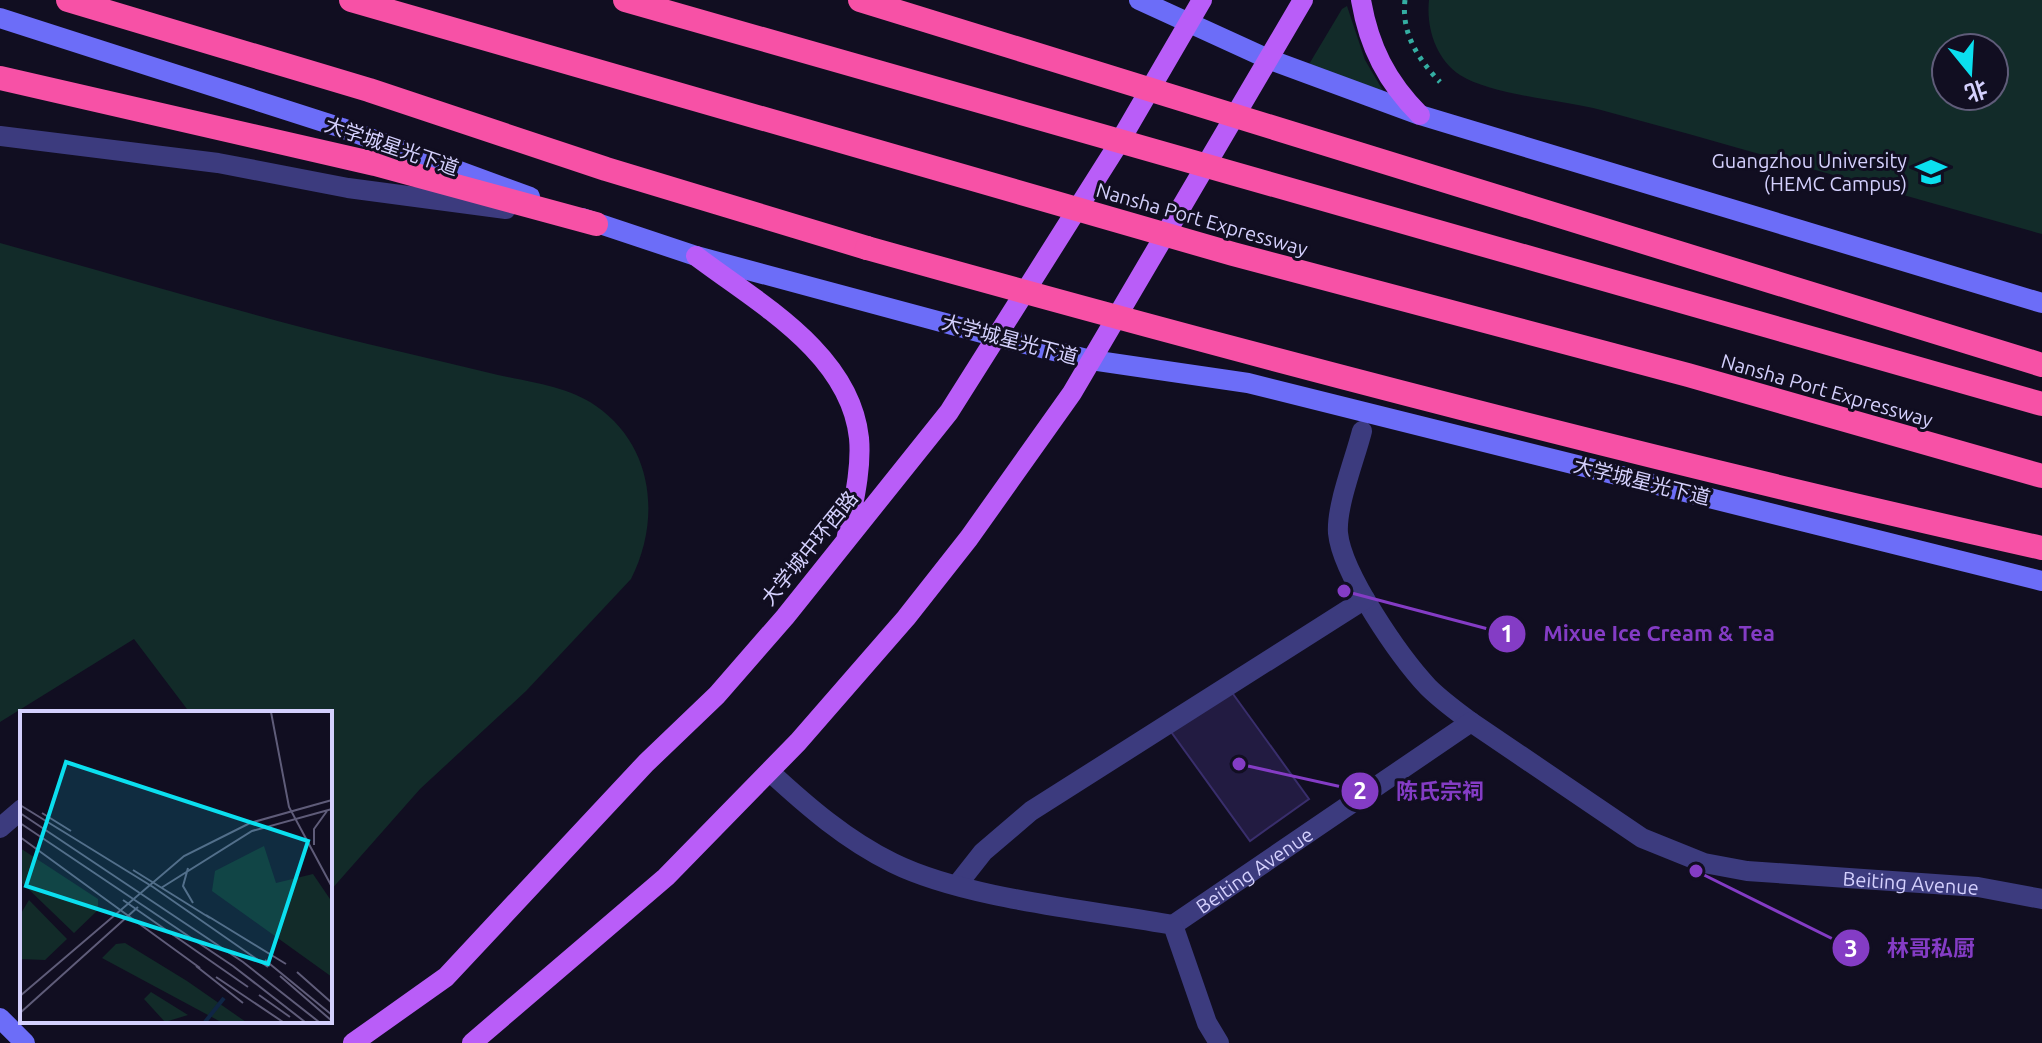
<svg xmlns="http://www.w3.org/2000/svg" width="2042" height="1043" viewBox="0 0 2042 1043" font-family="Ubuntu,'Noto Sans SC',sans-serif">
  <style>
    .green { fill: #122b29; fill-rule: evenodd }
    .building { fill: #221b41; stroke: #392e6c; stroke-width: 2 }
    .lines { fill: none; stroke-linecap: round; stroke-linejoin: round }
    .path { stroke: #34aea2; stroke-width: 5; stroke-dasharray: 4 6; stroke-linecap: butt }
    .service { stroke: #3c3b7e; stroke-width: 20 }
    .minor { stroke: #3c3b7e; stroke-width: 20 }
    .tertiary { stroke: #3c3b7e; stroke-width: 20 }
    .secondary { stroke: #6c6df8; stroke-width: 20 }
    .primary { stroke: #b95df8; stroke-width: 20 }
    .motorway { stroke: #f751a6; stroke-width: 24 }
    .motorway-bridge { stroke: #f751a6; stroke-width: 24 }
    .labels { text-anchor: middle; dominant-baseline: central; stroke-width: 6; stroke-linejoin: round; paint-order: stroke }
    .street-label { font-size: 20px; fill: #d4d0fd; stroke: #110e21 }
    .poi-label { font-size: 20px; fill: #d4d0fd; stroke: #110e21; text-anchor: end }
    .inset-river { fill: none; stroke: #0f2544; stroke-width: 4 }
    .inset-road { fill: none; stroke: #5f5c79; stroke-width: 2 }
    .view { fill: #0bdfef; fill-opacity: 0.15; stroke: #0bdfef; stroke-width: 4 }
    .inset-edge { fill: none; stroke: #d4d0fd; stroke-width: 4 }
    .leader { fill: none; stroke: #843cc5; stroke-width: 3 }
    .callout-dot { fill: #843cc5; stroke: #110e21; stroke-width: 3 }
    .mark-label { font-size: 24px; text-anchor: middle; font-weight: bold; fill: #fff }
    .callout-label { font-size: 22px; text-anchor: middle; font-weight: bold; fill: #843cc5; stroke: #110e21; stroke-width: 6; stroke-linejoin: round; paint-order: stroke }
  </style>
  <rect width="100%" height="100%" fill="#110e21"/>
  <!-- green -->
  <path class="green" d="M1429 0H2042V234C1895 193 1749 150 1601 110 1563 100 1491 95 1460 75 1436 59 1426 28 1429 0ZM1994 48V96H1946V48Z
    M1347 6 1365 60 1385 94 1305 71 1342 9Z
    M0 243C123 277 245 314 368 344 412 354 455 365 498 375 530 382 569 387 596 406 654 446 661 520 631 579L526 691 420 789 330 891V713H190L134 639 0 722Z"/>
  <!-- building -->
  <path class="building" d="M1228 687 1309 799 1250 841 1169 729Z"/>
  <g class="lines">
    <!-- path -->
    <path class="path" d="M1405 0C1401 33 1418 59 1440 82"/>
    <!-- service -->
    <g class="service">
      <path d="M1362 431C1355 459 1336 506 1338 533 1342 574 1400 657 1428 687 1441 700 1456 711 1471 722"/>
      <path d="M0 828 22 809"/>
      <path d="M957 885 983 852 1031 811 1365 599"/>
      <path id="s1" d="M1173 925 1471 722 1642 838 1704 863 1747 871 1978 887 2042 899"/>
    </g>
    <!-- minor -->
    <path class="minor" d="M770 772C807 806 846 840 893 863 966 899 1091 910 1173 925L1207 1023 1219 1043"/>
    <!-- tertiary -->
    <path class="tertiary" d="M0 136 218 163 348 188 506 209"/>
    <!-- secondary -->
    <path class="secondary" d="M1139 0 1268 59 1420 115 2042 303
      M0 18 342 128 530 197
      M582 218 696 256 997 337 1091 360 1248 383 2042 581
      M0 1018 25 1043"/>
    <!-- primary -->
    <path class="primary" d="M1361 0C1369 47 1387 82 1420 115
      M696 256C758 303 850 353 859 438 862 471 852 508 846 541
      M353 1043 446 977 646 763 717 695 785 617 949 412 1117 146 1202 0
      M472 1043 666 877 798 742 906 618 969 538 1072 393 1303 0"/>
    <!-- motorway -->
    <path class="motorway" d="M68 0 369 90 606 169 867 248
      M0 78 375 164 596 224"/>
    <!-- motorway-bridge -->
    <path class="motorway-bridge" d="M351 0 1233 254 1688 375 2042 476
      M625 0 2042 404
      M860 0 2042 365
      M867 248C1256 357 1648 460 2042 548"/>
  </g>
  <!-- icons -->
  <defs>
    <symbol id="university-bare" viewBox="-9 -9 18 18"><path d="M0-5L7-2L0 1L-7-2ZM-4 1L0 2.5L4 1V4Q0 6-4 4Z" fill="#0bdfef" stroke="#110e21" stroke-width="2.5" paint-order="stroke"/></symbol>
  </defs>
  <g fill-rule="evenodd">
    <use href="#university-bare" x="1909" y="150" width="44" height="44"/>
  </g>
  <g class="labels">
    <!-- street labels -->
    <g class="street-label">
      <text transform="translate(392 146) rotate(19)">大学城星光下道</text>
      <text transform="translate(1202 219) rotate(16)">Nansha Port Expressway</text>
      <text transform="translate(1010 339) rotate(15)">大学城星光下道</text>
      <text transform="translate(1827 390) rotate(16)">Nansha Port Expressway</text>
      <text transform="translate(1642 481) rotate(14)">大学城星光下道</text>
      <text transform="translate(809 548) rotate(-51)">大学城中环西路</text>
      <text stroke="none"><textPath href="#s1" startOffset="98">Beiting Avenue</textPath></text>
      <text stroke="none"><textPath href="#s1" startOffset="842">Beiting Avenue</textPath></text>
    </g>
    <!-- poi labels -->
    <g class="poi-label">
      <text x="1907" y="160">Guangzhou University<tspan x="1907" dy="23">(HEMC Campus)</tspan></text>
    </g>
  </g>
  <!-- overview -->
  <g transform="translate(20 711)">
    <rect width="312" height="312" fill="#110e21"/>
    <path d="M244 135 256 172 293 163 312 191V266L192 180 195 160ZM0 137 78 188V199L54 222 0 170ZM9 189 47 228 25 249 0 248V204ZM105 232 167 270 226 311H201L82 247 96 233ZM131 281 168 304 145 311 124 288Z" fill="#122b29"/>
    <path class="inset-river" d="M185 311 204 287"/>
    <path class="inset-road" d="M251 1 269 96 312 176M0 94 133 176 248 256M0 102 223 251 299 311M22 102 51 120M0 112 213 255 285 311M0 126 180 257M294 134V118L307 100M168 157 163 175 173 192M113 159 190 207M141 177 232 120 312 98M103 189 228 276M186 204 266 253M245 249 312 304M176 255 223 292M277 261 312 292M260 265 312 310M196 266 263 311M239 284 270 306M0 285 164 145 230 112 312 89M0 302 118 196"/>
    <path class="view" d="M46 51 288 130 248 253 6 175Z"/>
    <rect width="312" height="312" class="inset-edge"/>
  </g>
  <!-- callouts -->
  <path class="leader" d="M1344 591L1507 634M1239 764L1360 791M1696 871L1851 948"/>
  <g class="callout-dot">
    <circle cx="1344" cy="591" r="8"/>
    <circle cx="1239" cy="764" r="8"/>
    <circle cx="1696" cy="871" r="8"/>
    <circle cx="1507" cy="634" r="20"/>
    <circle cx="1360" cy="791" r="20"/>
    <circle cx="1851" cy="948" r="20"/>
  </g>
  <g class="mark-label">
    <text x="1507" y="642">1</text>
    <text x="1360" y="799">2</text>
    <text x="1851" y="957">3</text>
  </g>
  <g class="callout-label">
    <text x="1659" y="641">Mixue Ice Cream &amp; Tea</text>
    <text x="1440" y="799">陈氏宗祠</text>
    <text x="1931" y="956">林哥私厨</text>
  </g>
  <!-- north arrow -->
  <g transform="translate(1970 72) rotate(162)"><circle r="38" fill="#110e21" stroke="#5f5c79" stroke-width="2"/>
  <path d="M0-6L14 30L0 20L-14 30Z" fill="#0bdfef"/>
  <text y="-12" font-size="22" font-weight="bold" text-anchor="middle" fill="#d4d0fd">北</text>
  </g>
</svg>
